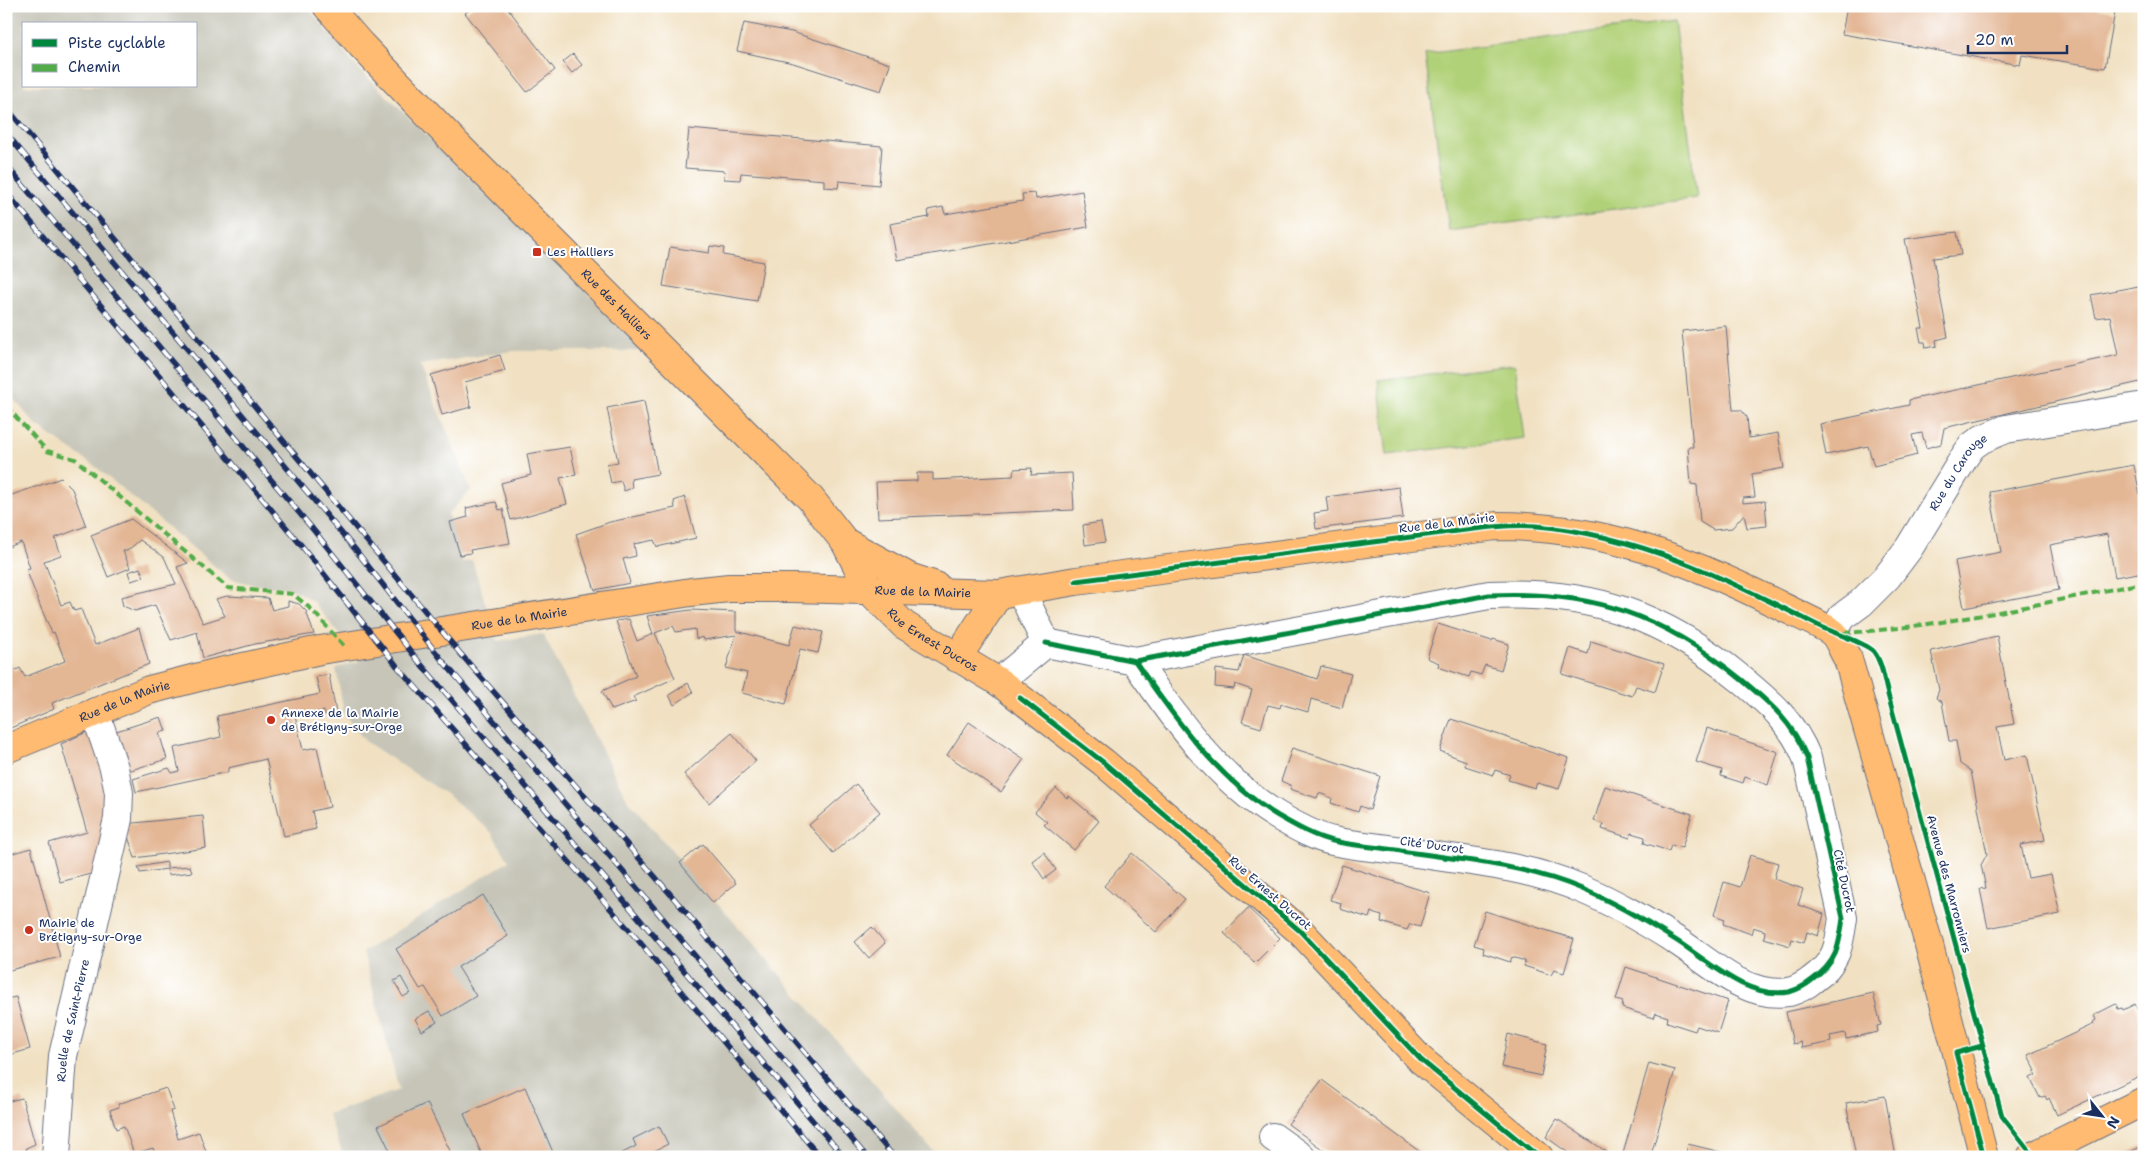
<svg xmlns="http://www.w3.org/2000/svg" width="2150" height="1163" viewBox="0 0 2150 1163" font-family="'Shantell Sans',sans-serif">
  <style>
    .industrial { fill: #c6c5b8; fill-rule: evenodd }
    .green { fill: #b1d178; stroke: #66806b }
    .building { fill: #e3b694 }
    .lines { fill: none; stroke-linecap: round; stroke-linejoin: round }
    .minor-casing { stroke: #666d81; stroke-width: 30 }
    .major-casing { stroke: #666d81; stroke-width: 30 }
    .minor { stroke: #fff; stroke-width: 28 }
    .major { stroke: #ffbb71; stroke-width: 28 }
    .rail-casing { stroke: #1b2f5e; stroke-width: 5.5 }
    .rail { stroke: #fff; stroke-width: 4; stroke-dasharray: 11; stroke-linecap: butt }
    .quiet { stroke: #52ab49; stroke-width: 4; stroke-dasharray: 8 4; stroke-linecap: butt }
    .cycleway-casing { stroke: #fff; stroke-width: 8 }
    .cycleway { stroke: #00873e; stroke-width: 5 }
    .poi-dot { fill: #c8321e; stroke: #fff; stroke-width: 2 }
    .labels { text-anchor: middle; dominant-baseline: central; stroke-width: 4; stroke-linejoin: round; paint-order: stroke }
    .poi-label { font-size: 12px; fill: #1b2f5e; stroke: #fff; text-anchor: start }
    .street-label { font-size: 12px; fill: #1b2f5e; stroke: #fff }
  </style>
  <rect width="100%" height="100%" fill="#fff"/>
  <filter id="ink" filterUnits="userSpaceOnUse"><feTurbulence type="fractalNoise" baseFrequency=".02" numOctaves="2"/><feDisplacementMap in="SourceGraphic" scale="10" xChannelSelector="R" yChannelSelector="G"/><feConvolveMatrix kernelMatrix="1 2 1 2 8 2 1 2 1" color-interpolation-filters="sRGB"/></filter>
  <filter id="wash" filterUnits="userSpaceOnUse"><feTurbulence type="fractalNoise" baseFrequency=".0096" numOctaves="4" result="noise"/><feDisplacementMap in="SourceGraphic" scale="20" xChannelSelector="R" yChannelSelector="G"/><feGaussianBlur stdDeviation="1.12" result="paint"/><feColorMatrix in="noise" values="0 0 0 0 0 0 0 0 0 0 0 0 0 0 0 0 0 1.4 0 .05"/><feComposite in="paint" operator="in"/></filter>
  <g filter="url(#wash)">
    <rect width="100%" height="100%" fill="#f1e1c2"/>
    <!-- industrial -->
    <path class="industrial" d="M6 6H307L352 62 647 351H513L420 365 471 490 448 514 462 562 472 560 497 641 543 634 627 799 938 1157H344L328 1114 399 1090 363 952 509 861 491 832 449 796 365 741 344 714 336 668 360 661 313 601 290 588 257 585 230 579 96 467 36 425 6 390ZM24 24H196V86H24Z"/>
    <!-- green -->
    <path class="green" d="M1674 21 1697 198 1449 231 1425 54Z
      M1515 364 1525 438 1387 455 1378 380Z"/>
    <g id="blocks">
      <!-- building -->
      <path class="building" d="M474 6H506L555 70 527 92 465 13Z
        M1847 6H2080L2115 12 2105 68 2022 55 2020 65 1842 34Z
        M744 23 792 32 890 64 881 91 793 63 737 51Z
        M573 54 582 65 572 73 563 62Z
        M689 129 882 146 879 185 839 181 838 188 824 187V180L741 173 740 180 724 179 725 171 685 168Z
        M1082 191 1088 227 897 260 890 224 929 217 928 210 943 207 945 214 1023 201 1022 194 1035 193 1036 199Z
        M1957 232 1961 255 1933 258 1948 337 1936 340 1937 346 1926 348 1925 342H1921L1918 328H1923L1905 239Z
        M710 246 724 248 723 255 764 262 757 301 663 286 670 247 709 253Z
        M2144 285V381L1944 428 1941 444 1926 448 1922 433 1912 435 1917 455 1874 466 1868 446 1826 455 1820 424 1909 405V400L2118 355 2110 316 2096 318 2091 295Z
        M1726 326 1733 410H1741L1747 417 1749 438 1778 433 1784 468 1752 474 1755 497 1743 498V503L1765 501 1767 526 1747 528 1744 514 1732 528 1713 530 1700 522 1697 485 1691 484 1688 447H1693L1682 331Z
        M500 355 505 371 465 382 471 407 442 415 431 375Z
        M644 401 658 474 631 479 632 488 624 491 621 481 611 483 607 464 618 462 607 408Z
        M570 447 576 475 560 478 567 504 511 520 501 483 531 475 527 454Z
        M2134 465 2144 516V572L2115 577 2107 534 2050 545 2059 590 1964 608 1955 561 2001 552 1990 492Z
        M1032 468 1031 475 1072 473 1074 510 878 518 876 482 917 481V473H933V480L1013 476 1014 469Z
        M61 478 72 489 86 526 55 538 61 555 44 561 61 605 70 602 74 611 81 609 95 645 139 628 149 664 52 703 54 709 6 730V654L14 671 20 668 25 677 65 661 54 632 52 633 41 608 26 569 30 568 21 542 6 548V497Z
        M1399 487 1403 518 1316 529 1314 513 1328 511 1326 497Z
        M685 497 696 538 657 547 654 540 634 544 636 556 623 559 630 583 595 590 576 534 610 522 675 508 674 501Z
        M496 502 499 510 503 509 510 543 470 550 471 553 460 555 450 522 468 517 466 508Z
        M131 519 188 563 177 567 203 623 225 616 216 599 227 596 268 598 272 610 288 606V601L299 604 306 611 314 634 255 644 203 658 197 632 171 640 155 605 135 611 123 606 121 597 176 584 164 557 140 540 127 551H123L130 568 108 577 91 535Z
        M1101 522 1105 542 1085 545 1083 525Z
        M140 568 144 577 131 581 128 572Z
        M691 610 736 612V631L789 645 795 625 823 632 818 653 800 649 786 704 742 693 747 673 726 668 736 635 704 640 703 637 696 639 695 629 676 632 673 626 655 633 675 678 633 697 636 701 612 710 602 691 636 676 616 621 629 619 637 641 653 634 647 616Z
        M1438 624 1492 641 1493 639 1509 644 1501 670 1485 665 1481 675 1471 672 1469 677 1438 667 1439 663 1427 658Z
        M1997 636 2014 724 1997 727 2004 760 2027 755 2045 840 2021 845 2028 878 2051 874 2060 914 1988 928 1980 889 1986 888 1981 865 1987 854 1971 771 1960 764 1956 741H1949L1942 702 1936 698 1939 690 1931 651Z
        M1591 641 1664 664 1655 692 1636 686 1632 696 1562 674 1570 648 1588 654Z
        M1244 655 1317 679 1321 666 1351 674 1342 708 1311 699 1308 712 1281 704 1280 708 1268 705 1261 728 1242 722 1252 690 1235 684 1234 689 1215 687 1216 669 1239 672Z
        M329 674 336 713 325 715 324 711 295 716 303 750 317 747 330 807 312 811 316 829 284 836 266 759 228 768V772L136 792 133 779 169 768 172 773 179 771 174 748 221 737 217 716 320 694 316 677Z
        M688 683 693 692 674 705 669 695Z
        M161 717 166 731 159 733 167 759 124 772 110 733Z
        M1451 719 1569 758 1559 789 1537 783 1535 788 1508 780 1510 775 1495 770 1493 775 1465 766 1466 761 1440 751Z
        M969 722 1024 759 1001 792 947 755Z
        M1707 728 1778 752 1768 785 1745 777 1743 783 1721 776 1722 770 1696 762Z
        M93 729 111 822 102 871 60 882 49 843 87 832 61 744Z
        M732 733 756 761 709 803 684 774Z
        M1292 748 1380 776 1370 810 1360 806 1358 812 1331 803 1332 798 1319 793 1317 798 1290 789 1292 786 1281 781Z
        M856 784 880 812 833 853 809 825Z
        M1605 786 1692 814 1682 848 1671 845 1669 851 1644 843 1645 837 1631 833 1630 838 1602 829 1604 824 1594 821Z
        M1056 788 1067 798 1069 796 1099 821 1074 850 1044 825 1047 822 1035 812Z
        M203 816 206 848 135 858 124 824Z
        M703 844 736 883 713 903 680 863Z
        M31 848 60 957 6 971V855Z
        M1044 852 1056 870 1044 879 1032 861Z
        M1132 853 1185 899 1156 932 1104 886Z
        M1750 855 1778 863 1774 879 1803 889 1798 905 1824 914 1818 936 1807 932 1804 943 1792 939 1790 946 1764 938 1765 931 1753 927 1751 934 1723 924 1725 919 1714 915 1724 882 1740 887Z
        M167 862V868L190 866 192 872 168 875 167 869 140 873 138 867Z
        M1342 865 1430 893 1420 927 1410 924 1407 930 1381 922 1382 916 1375 914 1371 912 1369 918 1340 909 1341 903 1330 900Z
        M483 895 508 936 458 967 476 996 443 1016 425 987 420 989 396 949Z
        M1248 908 1280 938 1255 963 1224 933Z
        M1485 911 1574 939 1564 973 1554 970 1551 975 1524 966 1525 961 1512 957 1510 962 1483 953 1484 948 1474 945Z
        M872 927 885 943 869 958 855 942Z
        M1626 967 1728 1001 1718 1033 1697 1026 1695 1031 1667 1022 1668 1017 1656 1013 1654 1018 1622 1008 1623 1002 1616 1000Z
        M401 977 410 993 403 997 394 981Z
        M1873 993 1881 1025 1877 1026 1878 1032 1846 1039 1845 1033 1830 1036 1831 1042 1802 1048 1801 1042 1793 1044 1786 1012Z
        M16 997 30 1049 6 1056V999Z
        M2116 1004 2118 1009 2122 1008 2123 1010 2135 1004 2141 1016 2144 1015V1074L2057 1115 2049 1098 2047 1100 2045 1096 2040 1098 2030 1078 2036 1075 2034 1072 2036 1071 2028 1055 2094 1024 2093 1022 2096 1020 2094 1015Z
        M429 1011 437 1022 422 1031 415 1019Z
        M1508 1034 1547 1044 1541 1076 1501 1067Z
        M1649 1063 1675 1070 1651 1155 1622 1157Z
        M1322 1080 1427 1157H1333L1288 1124Z
        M525 1087 555 1157H483L464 1114Z
        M166 1088 174 1110 170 1111 178 1139 199 1132 208 1157H156L153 1148 134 1154 124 1126 116 1129 110 1110 119 1107 118 1104Z
        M1885 1096 1896 1157H1856L1846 1103Z
        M22 1098 35 1144 26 1148 29 1157H6V1102Z
        M427 1103 453 1157H393L378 1126Z
        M1557 1119 1607 1152 1604 1157H1574L1546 1137Z
        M659 1126 668 1144 642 1157H615L636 1146 633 1139Z
        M1688 1144 1737 1156 1736 1157H1685Z
        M2144 1145V1157H2120Z"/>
    </g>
  </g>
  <g filter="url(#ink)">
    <use href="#blocks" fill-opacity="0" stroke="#666d81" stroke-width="1"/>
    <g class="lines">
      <defs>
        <g id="minor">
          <path d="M1021 591 1046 643"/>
          <path id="s1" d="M1833 633 1842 617 1861 603 1887 577 1909 548 1965 456 1972 446 1982 439 2006 429 2144 406"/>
          <path d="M1046 643 1135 661 1489 595C1591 590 1663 615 1742 680 1771 704 1793 723 1807 758L1843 918C1839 947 1837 962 1812 980 1806 985 1796 990 1789 992 1746 999 1710 962 1677 941 1647 922 1616 903 1582 889 1526 865 1461 860 1401 851 1378 847 1355 846 1333 841 1314 837 1294 825 1278 816 1217 779 1174 717 1135 661"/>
          <path d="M999 682 1046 643"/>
          <path d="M1273 1137 1301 1157"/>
          <path id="s2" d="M56 1157 63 1056 118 819 119 793 114 768 95 712"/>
        </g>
        <g id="major">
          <path id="s3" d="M327 6 361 45 462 150 810 498 845 542 870 591 904 625 999 682 1103 762 1300 931 1421 1060 1539 1157"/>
          <path d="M845 542 909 577 936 586"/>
          <path d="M957 658 999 594"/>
          <path id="s4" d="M6 749 149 690 211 674 320 650 691 592 729 588H793L999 594 1076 581 1496 526C1602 526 1686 558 1779 605 1790 611 1825 626 1833 633 1839 639 1843 652 1848 659L1928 941 1984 1157"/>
          <path d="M2031 1157 2144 1101"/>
        </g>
      </defs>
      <!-- minor casing -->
      <use href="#minor" class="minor-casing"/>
      <!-- major casing -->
      <use href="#major" class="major-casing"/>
      <!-- minor -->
      <use href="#minor" class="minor"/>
      <!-- major -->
      <use href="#major" class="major"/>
      <defs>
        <path id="rail" d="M6 107 459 652 672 896 894 1157
          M6 133 354 548 442 660 867 1157
          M6 165 311 527 420 663 844 1157
          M6 192 301 545 397 666 638 940 820 1157"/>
      </defs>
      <!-- rail casing -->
      <use href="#rail" class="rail-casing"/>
      <!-- rail -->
      <use href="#rail" class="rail"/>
      <!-- quiet -->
      <path class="quiet" d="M6 406 47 451 75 459 228 588 293 594 312 610 344 646
        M1843 633C1944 627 2044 602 2144 583"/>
      <defs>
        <path id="cycleway" d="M1076 581 1442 533C1474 529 1505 524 1537 526 1638 535 1727 579 1817 625 1828 631 1869 644 1874 652 1882 662 1884 679 1887 691L2002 1116 2034 1157
          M1046 643 1135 661 1489 595C1591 590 1663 615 1742 680 1771 704 1793 723 1807 758L1843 918C1839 947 1837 962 1812 980 1806 985 1796 990 1789 992 1746 999 1710 962 1677 941 1647 922 1616 903 1582 889 1526 865 1461 860 1401 851 1378 847 1355 846 1333 841 1314 837 1294 825 1278 816 1217 779 1174 717 1135 661
          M1020 698 1103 762 1300 931 1421 1060 1539 1157
          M1982 1046 1956 1053 1984 1157"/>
      </defs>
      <!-- cycleway casing -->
      <use href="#cycleway" class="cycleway-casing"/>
      <!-- cycleway -->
      <use href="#cycleway" class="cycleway"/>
    </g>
  </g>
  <!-- markers -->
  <g class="poi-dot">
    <rect x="532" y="247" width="10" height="10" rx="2.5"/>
    <circle cx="271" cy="720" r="5"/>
    <circle cx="29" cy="930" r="5"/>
  </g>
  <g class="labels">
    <!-- poi labels -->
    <g class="poi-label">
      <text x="547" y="252">Les Halliers</text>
      <text x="281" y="713">Annexe de la Mairie<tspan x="281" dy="14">de Brétigny-sur-Orge</tspan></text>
      <text x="39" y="923">Mairie de<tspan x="39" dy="14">Brétigny-sur-Orge</tspan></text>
    </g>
    <!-- street labels -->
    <g class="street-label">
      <text stroke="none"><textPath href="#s3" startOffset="416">Rue des Halliers</textPath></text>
      <text stroke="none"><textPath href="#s1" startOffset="206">Rue du Carouge</textPath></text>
      <text transform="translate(1447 523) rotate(-7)">Rue de la Mairie</text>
      <text stroke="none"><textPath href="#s4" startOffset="938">Rue de la Mairie</textPath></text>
      <text stroke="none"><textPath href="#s4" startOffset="532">Rue de la Mairie</textPath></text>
      <text stroke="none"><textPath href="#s3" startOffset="881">Rue Ernest Ducros</textPath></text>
      <text stroke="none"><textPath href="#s4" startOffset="128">Rue de la Mairie</textPath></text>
      <text transform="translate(1432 845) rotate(8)">Cité Ducrot</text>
      <text transform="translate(1844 881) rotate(78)">Cité Ducrot</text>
      <text transform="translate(1949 884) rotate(75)">Avenue des Marronniers</text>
      <text transform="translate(1270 893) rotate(41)">Rue Ernest Ducrot</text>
      <text stroke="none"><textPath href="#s2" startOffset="138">Ruelle de Saint-Pierre</textPath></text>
    </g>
  </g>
  <!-- margin -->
  <rect width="2150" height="1163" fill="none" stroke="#fff" stroke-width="25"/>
  <!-- legend -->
  <rect x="22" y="22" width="175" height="65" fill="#ffffff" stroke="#a4acbf"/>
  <rect x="32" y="39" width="25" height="8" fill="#00873e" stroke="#a4acbf"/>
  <text x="68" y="48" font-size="15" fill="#1b2f5e">Piste cyclable</text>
  <rect x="32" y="64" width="25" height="8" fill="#52ab49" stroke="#a4acbf"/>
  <text x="68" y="72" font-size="15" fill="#1b2f5e">Chemin</text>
  <!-- north arrow -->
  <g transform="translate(2102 1116) rotate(120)" stroke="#ffffff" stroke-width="4" paint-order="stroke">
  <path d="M0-4L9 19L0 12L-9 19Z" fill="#1b2f5e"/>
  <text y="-8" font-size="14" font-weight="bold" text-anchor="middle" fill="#1b2f5e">N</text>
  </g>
  <!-- scale -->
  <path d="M1968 45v8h99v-8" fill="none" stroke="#1b2f5e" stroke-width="2.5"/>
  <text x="1975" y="45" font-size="15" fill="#1b2f5e" stroke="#ffffff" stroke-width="4" paint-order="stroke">20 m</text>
</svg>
